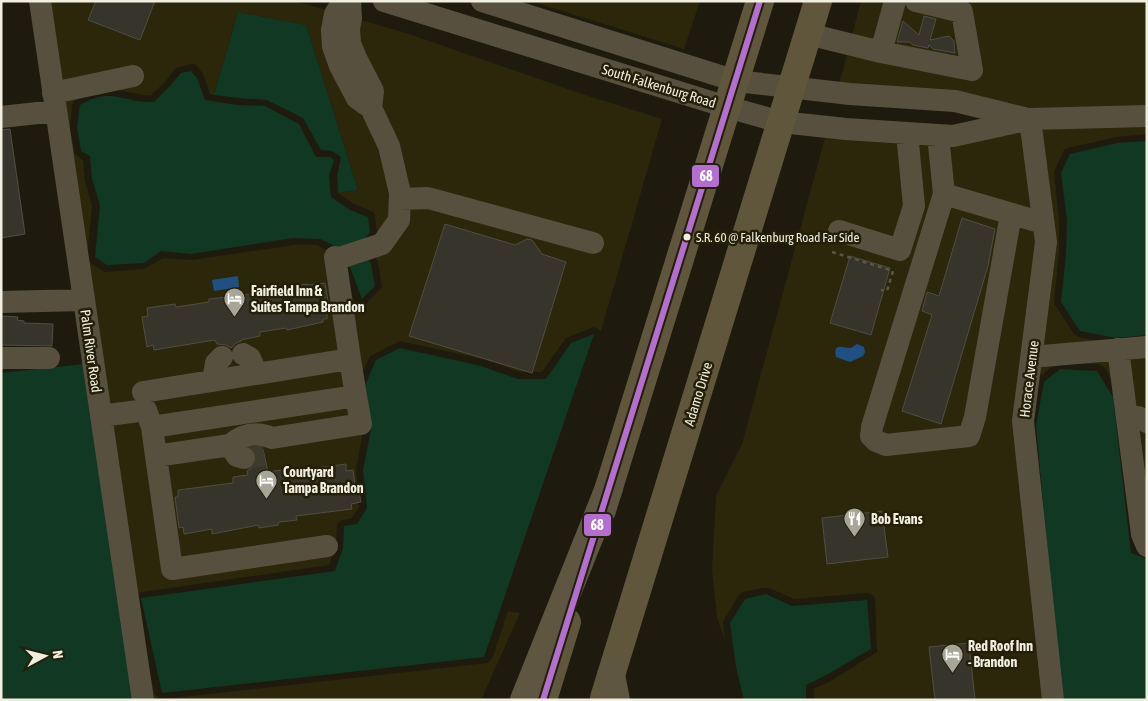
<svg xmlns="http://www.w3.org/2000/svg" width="1148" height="701" viewBox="0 0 1148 701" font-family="'Asap Condensed',sans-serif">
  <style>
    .built { fill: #2c260a; fill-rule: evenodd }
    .green { fill: #113823 }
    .water { fill: #1f5084 }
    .building { fill: #37352b; stroke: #504d42 }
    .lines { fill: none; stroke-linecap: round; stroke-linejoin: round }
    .minor-tunnel { stroke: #3e3b2e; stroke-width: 22; stroke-dasharray: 22 11; stroke-linecap: butt }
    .path { stroke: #5b5649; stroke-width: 2.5; stroke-dasharray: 4 4; stroke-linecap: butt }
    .minor { stroke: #57503e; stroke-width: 22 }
    .major { stroke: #5f563c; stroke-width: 28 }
    .highway { stroke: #5f5641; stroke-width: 28 }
    .bus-1-casing { stroke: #241f08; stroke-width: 10 }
    .bus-1 { stroke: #b36fd0; stroke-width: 6 }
    .bus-dot { fill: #f1efe1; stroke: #241f08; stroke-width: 2 }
    .labels { text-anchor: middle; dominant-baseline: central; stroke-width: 5; stroke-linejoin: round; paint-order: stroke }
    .bus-label { font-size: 13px; fill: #f1efe1; stroke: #241f08; text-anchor: start }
    .street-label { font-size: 14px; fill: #f1efe1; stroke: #241f08 }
    .poi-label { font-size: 14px; font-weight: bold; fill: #f1efe1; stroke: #241f08; text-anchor: start }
    .line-badge { stroke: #241f08; stroke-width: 2 }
    .badge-label { font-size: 14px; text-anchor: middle; font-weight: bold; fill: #fff }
  </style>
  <rect width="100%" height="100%" fill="#1e1b0e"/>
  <!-- built -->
  <path class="built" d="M49 1H295L406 33 585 95 662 119 601 331 594 327 566 338 542 372H520L482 359 400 341 370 356 359 380 364 426 356 469 359 507 352 518 340 521 337 524 336 547 329 565 136 593ZM238 12 306 25 358 190 338 193 354 204 373 212 375 216 377 234 370 244 378 263 382 287 364 306H359L355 302 346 282 328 251 317 245H294L192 260 163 258 144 269 105 272 90 263 87 257 92 206 85 181 83 160 75 154 70 130 72 105 74 101 89 92 109 88 143 95H151L165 82 176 68 192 64 196 65 203 74 210 94 214 95Z
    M530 1H700L684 49Z
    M861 1H1147V109L1038 111 839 85Z
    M1147 124V134L1116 137 1068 148 1064 150 1054 172 1059 221V255L1054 301 1055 305 1074 334 1079 337 1117 345 1147 342V552L1120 394 1104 367 1098 364 1057 363 1039 377 1040 127Z
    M1023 129 1037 243 1014 422 1044 700H815L813 689 829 682 877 652 875 599 873 595 867 593 794 599 769 588H764L743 592 738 596 723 622 725 639 717 618 712 570 716 496 742 444 826 134Z
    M508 611 520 613 481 700H151L143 644 155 694 159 699H163L487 663 492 659Z"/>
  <!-- green -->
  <path class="green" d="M238 12 306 25 358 190 338 193 337 176 341 157 332 151 321 150 303 118 267 100 239 98 214 95Z
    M191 71 197 78 205 100 238 105 265 106 299 124 316 157H330L334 160 329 176 331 197 350 210 368 217 370 232 361 244 371 264 375 286 362 299 347 259 333 245 320 239 293 238 191 254 161 251 144 263 107 265 95 257 100 205 92 179 90 156 81 151 77 128 80 105C113 86 121 103 154 102L170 86 181 73Z
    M1147 141V335L1116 338 1080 331 1061 302 1066 255 1067 220 1061 173 1070 154 1117 143Z
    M594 334 484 657 162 693 141 598 335 571 343 548 344 526 357 524 367 508 363 470 372 425 355 396 366 383 376 360 400 348 481 366 518 379H546L571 343Z
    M84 364 134 700H1V373Z
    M1060 369 1097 371 1113 397 1131 553 1147 559V700H1063L1051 588 1036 425 1044 382Z
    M766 594 792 606 867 600 871 649C849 661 829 675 806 685V700H744L736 667 730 623 745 599Z"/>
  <!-- water -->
  <path class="water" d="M238 276 239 287 214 291 212 280Z
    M857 344 864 347 865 352 863 356 850 362 836 357C833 342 842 348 851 348Z"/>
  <!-- building -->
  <path class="building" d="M96 1H155L140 40 88 20Z
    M924 16 936 19 930 40 949 36 954 41 955 53 933 49 929 45 928 48 913 45 910 42H897L903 21 919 35Z
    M10 129 25 234 1 238V130Z
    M962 218 995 229 988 266 941 424 902 411 932 315 922 311 927 292 939 296Z
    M445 224 515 245 527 239 532 240 542 254 566 262 532 373 409 336Z
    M850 256 890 268 871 335 830 323Z
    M325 283 330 312H327V319H323V322L287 330 286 328 260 332V336L241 340V341L236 343 231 348 226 345 217 344 215 340 154 350 153 345 147 347 142 317 148 316 147 308 175 304 176 307 209 302V299L280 291V288L307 284 309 285Z
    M1 316 18 317 17 320 24 321V323L53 324 52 346 1 345Z
    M252 448 263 449 268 472 289 469 290 474 316 471V468L346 464V471L353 470 355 486H358L361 502 351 504 352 509 296 516 297 520 279 522 278 525 259 528V525L212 534V529L184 534 183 527 179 528 175 497H178V490L233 483V477L248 475 247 471 253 467 257 461V454Z
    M882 511 888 557 827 564 822 518Z
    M969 643 975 700H935L929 647Z"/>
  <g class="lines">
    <!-- minor-tunnel -->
    <path class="minor-tunnel" d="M244 458 264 455"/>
    <!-- path -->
    <path class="path" d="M832 252 893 271 887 291 881 290"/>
    <!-- minor -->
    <path class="minor" d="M40 1 143 700
      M343 1 335 14 332 30 333 46 340 66 357 98 371 108 389 146 400 193 399 220 382 244 343 257
      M350 1 351 18 349 29 350 43 356 58 373 91 371 108
      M384 1 727 107 781 122 846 129 953 136 1030 119 1147 116
      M482 1 736 81 850 94 955 101 1024 118
      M808 34 881 52 972 70 962 12 916 1
      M881 52 895 1
      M53 93 133 76
      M1 117 56 111
      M1030 119 1046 242 1023 421 1053 700
      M938 135 944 194 872 427 871 436 876 441 886 445 969 436 975 417 1011 214
      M944 194 1043 223
      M400 199 428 198 593 243
      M839 231 900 250 914 206 907 133
      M335 257 350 359
      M1 302 84 300
      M1118 349 1142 534 1147 546
      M243 354 250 358 257 374
      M1031 357 1147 347
      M1 358H49
      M213 381 216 363 222 357
      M143 392 350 359 356 396
      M101 416 146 410 152 427 356 396 361 424 272 438C256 431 243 434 230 445L156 456 152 427
      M1127 418 1138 417 1146 420 1147 422
      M230 445 237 456 244 458
      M156 456 172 569 327 546"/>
    <!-- major -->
    <path class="major" d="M602 510 760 1
      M604 698 818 1
      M543 700 567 622"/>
    <!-- highway -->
    <path class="highway" d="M611 675 616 700
      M524 700 609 488"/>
    <defs>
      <path id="bus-1" d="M543 700 760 1"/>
    </defs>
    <!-- bus-1 casing -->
    <use href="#bus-1" class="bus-1-casing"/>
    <!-- bus-1 -->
    <use href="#bus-1" class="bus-1"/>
  </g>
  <!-- icons -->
  <defs>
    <symbol id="hotel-pin" viewBox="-11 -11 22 30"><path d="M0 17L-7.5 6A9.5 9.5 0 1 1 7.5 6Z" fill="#a7a597" stroke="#241f08"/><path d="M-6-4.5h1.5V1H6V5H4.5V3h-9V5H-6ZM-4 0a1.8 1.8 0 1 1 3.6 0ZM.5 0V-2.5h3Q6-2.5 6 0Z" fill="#fff"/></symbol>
    <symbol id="restaurant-pin" viewBox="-11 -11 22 30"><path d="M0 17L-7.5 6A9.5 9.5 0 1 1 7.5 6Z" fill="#a7a597" stroke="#241f08"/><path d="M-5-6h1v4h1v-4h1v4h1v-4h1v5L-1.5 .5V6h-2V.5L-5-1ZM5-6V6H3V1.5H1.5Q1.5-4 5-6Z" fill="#fff"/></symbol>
  </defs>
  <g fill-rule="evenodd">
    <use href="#hotel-pin" x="222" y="286" width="25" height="34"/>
    <use href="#hotel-pin" x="254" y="468" width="25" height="34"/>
    <use href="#restaurant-pin" x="842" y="506" width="25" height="34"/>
    <use href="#hotel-pin" x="940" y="642" width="25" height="34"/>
  </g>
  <!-- markers -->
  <circle class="bus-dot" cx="687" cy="237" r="4.5"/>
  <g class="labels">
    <!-- bus labels -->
    <g class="bus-label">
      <text x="696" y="237">S.R. 60 @ Falkenburg Road Far Side</text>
    </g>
    <!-- street labels -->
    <g class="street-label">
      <text transform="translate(659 86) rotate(17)">South Falkenburg Road</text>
      <text transform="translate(91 351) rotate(82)">Palm River Road</text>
      <text transform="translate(1029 379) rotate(-83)">Horace Avenue</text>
      <text transform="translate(698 394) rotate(-73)">Adamo Drive</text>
    </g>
    <!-- poi labels -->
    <g class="poi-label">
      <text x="251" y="291">Fairfield Inn &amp;<tspan x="251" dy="16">Suites Tampa Brandon</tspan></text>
      <text x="283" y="472">Courtyard<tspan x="283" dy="16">Tampa Brandon</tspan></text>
      <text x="871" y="519">Bob Evans</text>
      <text x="968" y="646">Red Roof Inn<tspan x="968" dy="16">- Brandon</tspan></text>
    </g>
  </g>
  <g class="line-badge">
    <rect x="691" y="164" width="29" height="24" rx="5" fill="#b36fd0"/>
    <rect x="583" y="513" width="29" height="24" rx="5" fill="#b36fd0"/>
  </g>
  <g class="badge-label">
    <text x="706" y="181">68</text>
    <text x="597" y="530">68</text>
  </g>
  <!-- border -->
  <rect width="1148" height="701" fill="none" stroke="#f1efe1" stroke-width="5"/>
  <!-- north arrow -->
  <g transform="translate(45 656) rotate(83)" stroke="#241f08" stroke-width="4" paint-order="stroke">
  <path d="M0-4L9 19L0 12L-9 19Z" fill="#f1efe1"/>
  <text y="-8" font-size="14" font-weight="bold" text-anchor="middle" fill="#f1efe1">N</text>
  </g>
</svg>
